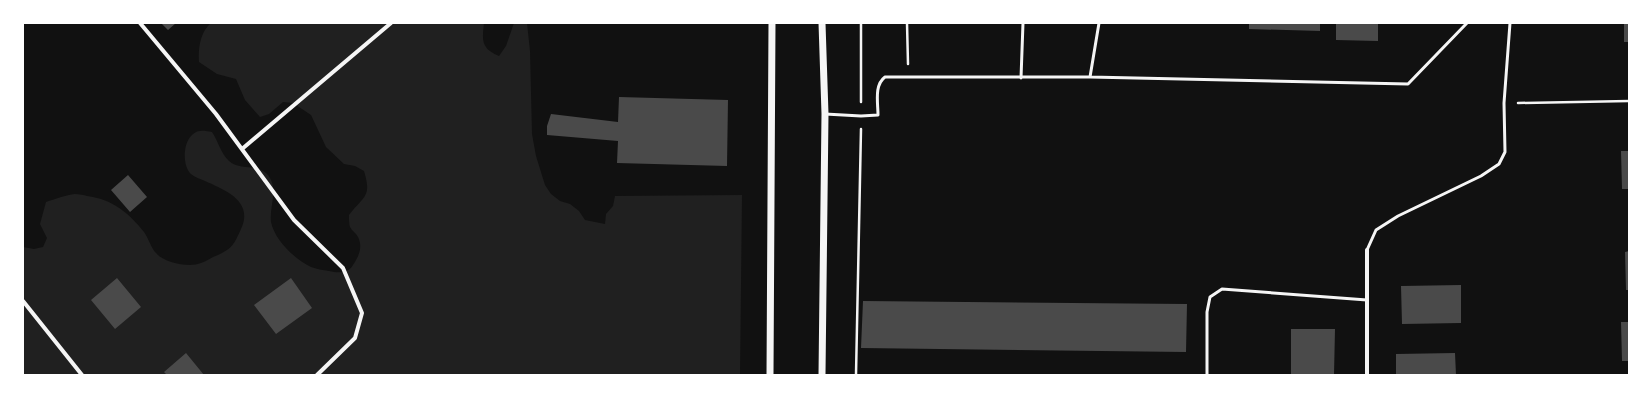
<svg xmlns="http://www.w3.org/2000/svg" width="1652" height="398" viewBox="0 0 1652 398" font-family="Lato,sans-serif">
  <style>
    .green { fill: #202020 }
    .building { fill: #4a4a4a }
    .lines { fill: none; stroke-linecap: round; stroke-linejoin: round }
    .path { stroke: #f5f5f5; stroke-width: 2.5 }
    .service { stroke: #f5f5f5; stroke-width: 3 }
    .minor { stroke: #f5f5f5; stroke-width: 4 }
    .tertiary { stroke: #f5f5f5; stroke-width: 7 }
  </style>
  <rect width="100%" height="100%" fill="#111"/>
  <!-- green -->
  <path class="green" d="M211 23H484C482 41 481 48 499 56L506 46 514 23H527L530 51 532 134 536 156 545 185 551 194 560 201 570 204 579 211 585 220 605 224 606 214 613 206 615 196 742 195 740 375H23V247L34 249 43 247 47 238 40 224 46 202C55 199 66 195 75 194 79 194 84 195 87 196 112 199 129 213 144 232 149 239 151 248 156 253 164 263 190 268 201 263 207 261 212 257 218 255 233 248 234 244 241 229 254 201 225 190 205 181 201 179 194 177 191 174 182 165 183 143 192 135 198 129 205 131 212 132 218 141 221 154 229 161 240 171 258 163 268 175 279 189 269 207 271 222 275 241 295 259 311 267 316 269 323 270 329 271 338 273 348 274 353 265 359 256 363 247 358 237 356 233 352 231 350 227 349 224 349 219 349 215 364 196 372 197 364 171L355 166 344 164 326 147 311 115 293 103 283 102 269 114 260 117 245 100 236 79 217 74 199 62C198 49 200 32 211 23Z"/>
  <!-- building -->
  <path class="building" d="M161 23H176L168 30Z
    M1249 23H1320V31L1249 29Z
    M1336 23H1378V41L1336 40Z
    M1624 23H1629V42H1624Z
    M619 97 728 100 727 166 617 163 618 141 547 135V126L551 114 618 122Z
    M1621 151H1629V189H1622Z
    M128 175 147 197 130 212 111 190Z
    M1629 251V290H1626L1625 252Z
    M117 278 141 307 115 329 91 300Z
    M291 278 312 308 276 334 254 305Z
    M1461 285V323L1402 324 1401 286Z
    M863 301 1187 304 1186 352 861 348Z
    M1621 322H1629V361H1622Z
    M1291 329H1335L1334 375H1291Z
    M186 353 204 375H167L164 372Z
    M1455 353 1456 375H1396V354Z"/>
  <g class="lines">
    <!-- path -->
    <path class="path" d="M907 23 908 64
      M861 102V23
      M1518 103 1629 101
      M856 375 861 129"/>
    <!-- service -->
    <path class="service" d="M1090 77 1099 23
      M1021 78 1023 23
      M825 114 861 116 878 115C878 103 874 85 885 77H1090L1408 84 1467 23
      M1367 250 1376 230 1398 216 1481 176 1499 164 1505 152 1504 103 1510 23
      M1207 375V312L1210 297 1222 289 1367 300"/>
    <!-- minor -->
    <path class="minor" d="M140 23 216 114 294 220 343 268 362 313 355 338 317 375
      M242 149 391 23
      M23 301 82 375
      M1367 375V250"/>
    <!-- tertiary -->
    <path class="tertiary" d="M822 23 825 114 822 375
      M770 375 772 23"/>
  </g>
  <!-- border -->
  <rect width="1652" height="398" fill="none" stroke="#ffffff" stroke-width="48"/>
</svg>
